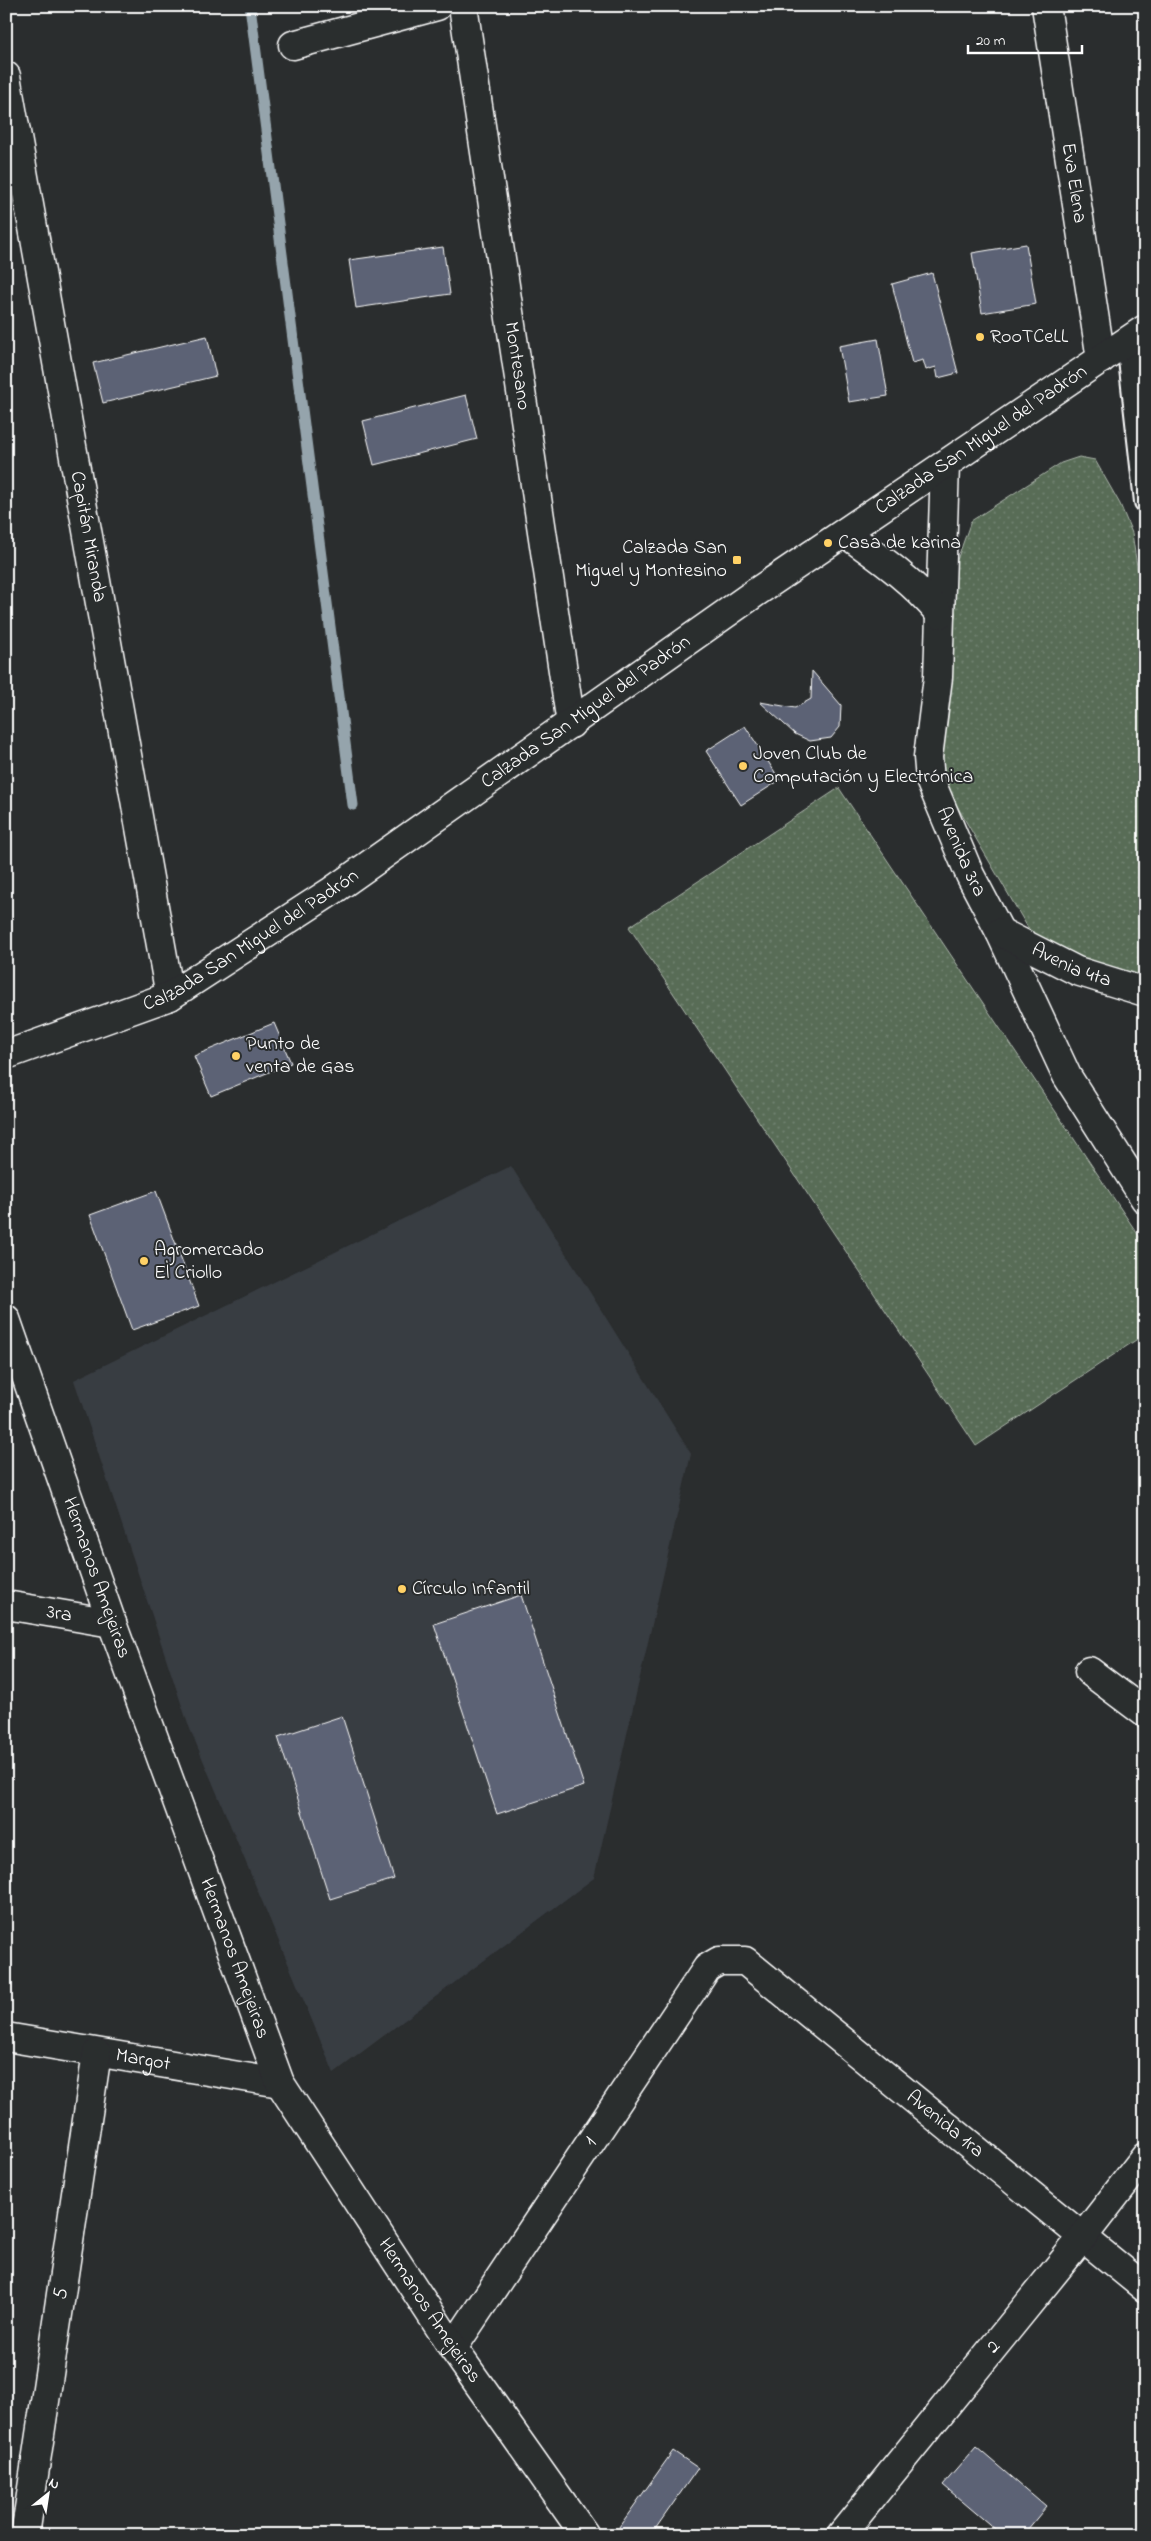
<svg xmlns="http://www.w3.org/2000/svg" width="1151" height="2541" viewBox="0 0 1151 2541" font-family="'Indie Flower',sans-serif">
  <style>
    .built { fill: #393d43 }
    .grass { fill: url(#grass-dots); stroke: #acb6ab }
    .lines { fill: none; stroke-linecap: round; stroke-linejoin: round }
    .stream { stroke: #95a4ac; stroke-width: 11 }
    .building { fill: #5c6274; stroke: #fff }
    .lane-casing { stroke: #fff; stroke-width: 24 }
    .street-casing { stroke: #fff; stroke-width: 31 }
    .secondary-casing { stroke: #fff; stroke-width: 31 }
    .lane { stroke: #2a2d2e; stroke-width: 20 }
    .street { stroke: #2a2d2e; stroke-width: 28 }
    .secondary { stroke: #2a2d2e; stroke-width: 28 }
    .poi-dot { fill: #ffd166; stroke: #2a2d2e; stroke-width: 2 }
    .labels { text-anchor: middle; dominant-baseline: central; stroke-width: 4; stroke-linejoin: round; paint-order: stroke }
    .street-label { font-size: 20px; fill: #fff; stroke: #2a2d2e }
    .poi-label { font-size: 20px; fill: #fff; stroke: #2a2d2e; text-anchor: start }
  </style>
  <defs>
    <pattern id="grass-dots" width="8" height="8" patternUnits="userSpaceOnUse" patternTransform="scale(1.25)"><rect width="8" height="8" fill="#586c57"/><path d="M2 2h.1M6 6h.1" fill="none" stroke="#718270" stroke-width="1.8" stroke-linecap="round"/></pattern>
  </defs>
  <rect width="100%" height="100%" fill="#2a2d2e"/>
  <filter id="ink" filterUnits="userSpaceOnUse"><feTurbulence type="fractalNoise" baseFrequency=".02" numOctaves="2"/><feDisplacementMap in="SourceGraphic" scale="10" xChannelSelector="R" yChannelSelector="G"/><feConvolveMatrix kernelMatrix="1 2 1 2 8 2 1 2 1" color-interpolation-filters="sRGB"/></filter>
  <g filter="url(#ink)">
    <!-- built -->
    <path class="built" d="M511 1166 691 1454 594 1878 334 2073 188 1724 74 1380Z"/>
    <!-- grass -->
    <path class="grass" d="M1079 457 1095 460 1120 504 1132 533 1145 620V986L1038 945 940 777 952 574 971 521 1061 463Z
      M839 788 1145 1245V1334L976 1446 629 927Z"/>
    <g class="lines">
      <!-- stream -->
      <path class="stream" d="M250 6 353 805"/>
    </g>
    <!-- building -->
    <path class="building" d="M1026 244 1036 304 982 313 972 253Z
      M443 247 450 294 356 308 349 260Z
      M932 273 958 373 938 378 936 367 926 370 923 360 912 363 892 284Z
      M207 336 216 376 103 403 93 363Z
      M878 339 888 396 849 402 839 346Z
      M466 395 477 439 374 465 363 421Z
      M812 671 841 705 840 727 831 738 810 741 795 734 760 702 795 708 811 699Z
      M745 726 780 780 741 805 706 751Z
      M274 1023 291 1063 211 1096 194 1056Z
      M156 1191 199 1306 132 1330 90 1215Z
      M521 1595 584 1786 497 1814 434 1624Z
      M342 1716 394 1879 330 1899 278 1737Z
      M976 2447 1046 2507 1023 2535H1002L943 2485Z
      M673 2451 698 2468 651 2535H624L619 2527Z"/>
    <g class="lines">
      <defs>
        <path id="lane" d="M1127 342 1145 502"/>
        <g id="street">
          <path id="s1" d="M463 6 571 724"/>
          <path id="s2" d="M1046 6 1101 359"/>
          <path d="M293 45 437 6"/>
          <path id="s3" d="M6 76 170 996"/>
          <path id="s4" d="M945 465 938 677 928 757 930 780 970 875 1000 932 1067 1076 1145 1199"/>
          <path d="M845 533C880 558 913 581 940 614"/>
          <path id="s5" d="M1000 932 1077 971 1145 992"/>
          <path id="s6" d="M6 1605 112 1623"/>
          <path d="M1089 1671 1145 1713"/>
          <path id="s7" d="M6 2037 280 2083"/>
          <path id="s8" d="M453 2348 707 1968 719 1961H745L1145 2288"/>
          <path id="s9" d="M25 2535 97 2053"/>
          <path id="s10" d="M841 2535 1082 2238 1145 2157"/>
        </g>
        <g id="secondary">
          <path id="s11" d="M6 1055 170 996 332 891 755 593 1145 329"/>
          <path id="s12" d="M6 1319 112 1623 280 2083 453 2348 585 2535"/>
        </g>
      </defs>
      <!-- lane casing -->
      <use href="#lane" class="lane-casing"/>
      <!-- street casing -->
      <use href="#street" class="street-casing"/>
      <!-- secondary casing -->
      <use href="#secondary" class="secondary-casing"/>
      <!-- lane -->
      <use href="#lane" class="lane"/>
      <!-- street -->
      <use href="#street" class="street"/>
      <!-- secondary -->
      <use href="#secondary" class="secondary"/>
    </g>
  </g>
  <!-- markers -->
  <g class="poi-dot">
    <circle cx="980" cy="337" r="5"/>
    <circle cx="828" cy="543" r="5"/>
    <rect x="732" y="555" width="10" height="10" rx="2.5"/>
    <circle cx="743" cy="766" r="5"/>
    <circle cx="236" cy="1056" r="5"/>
    <circle cx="144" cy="1261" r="5"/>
    <circle cx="402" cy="1589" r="5"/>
  </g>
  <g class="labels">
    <!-- street labels -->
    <g class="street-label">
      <text stroke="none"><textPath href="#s2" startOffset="179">Eva Elena</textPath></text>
      <text stroke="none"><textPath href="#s1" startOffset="364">Montesano</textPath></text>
      <text stroke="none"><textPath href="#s11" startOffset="1158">Calzada San Miguel del Padrón</textPath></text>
      <text stroke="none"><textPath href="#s3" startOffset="468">Capitán Miranda</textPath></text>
      <text stroke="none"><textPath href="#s11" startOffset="678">Calzada San Miguel del Padrón</textPath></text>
      <text stroke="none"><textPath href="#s4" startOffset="394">Avenida 3ra</textPath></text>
      <text stroke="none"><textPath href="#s11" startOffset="272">Calzada San Miguel del Padrón</textPath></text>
      <text stroke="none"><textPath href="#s5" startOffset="79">Avenia 4ta</textPath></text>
      <text stroke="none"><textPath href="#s12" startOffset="274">Hermanos Amejeiras</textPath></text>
      <text stroke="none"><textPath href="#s6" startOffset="54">3ra</textPath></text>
      <text stroke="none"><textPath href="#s12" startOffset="679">Hermanos Amejeiras</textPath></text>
      <text stroke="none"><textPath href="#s7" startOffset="139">Margot</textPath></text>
      <text stroke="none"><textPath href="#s8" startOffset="755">Avenida 1ra</textPath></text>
      <text stroke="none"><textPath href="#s8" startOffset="248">1</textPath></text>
      <text stroke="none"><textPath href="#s9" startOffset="244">5</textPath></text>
      <text stroke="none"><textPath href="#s12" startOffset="1084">Hermanos Amejeiras</textPath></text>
      <text stroke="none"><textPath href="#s10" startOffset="242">2</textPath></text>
    </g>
    <!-- poi labels -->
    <g class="poi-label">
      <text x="990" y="337">RooTCeLL</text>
      <text x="838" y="543">Casa de karina</text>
      <text x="727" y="548" text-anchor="end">Calzada San<tspan x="727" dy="23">Miguel y Montesino</tspan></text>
      <text x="753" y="754">Joven Club de<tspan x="753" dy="23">Computación y Electrónica</tspan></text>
      <text x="246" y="1044">Punto de<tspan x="246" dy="23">venta de Gas</tspan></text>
      <text x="154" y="1250">Agromercado<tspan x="154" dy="23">El Criollo</tspan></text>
      <text x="412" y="1589">Círculo Infantil</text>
    </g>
  </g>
  <!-- margin -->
  <rect width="1151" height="2541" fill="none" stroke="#2a2d2e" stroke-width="25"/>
  <rect x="12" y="12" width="1126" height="2516" fill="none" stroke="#fff" stroke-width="2" filter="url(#ink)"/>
  <!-- north arrow -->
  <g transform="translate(48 2494) rotate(30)" stroke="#2a2d2e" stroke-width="4" paint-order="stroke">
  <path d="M0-4L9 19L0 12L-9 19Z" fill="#ffffff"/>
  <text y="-8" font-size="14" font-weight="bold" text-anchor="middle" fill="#ffffff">N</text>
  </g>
  <!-- scale -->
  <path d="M968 45v8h114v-8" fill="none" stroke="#ffffff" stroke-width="2.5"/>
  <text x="976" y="45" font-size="15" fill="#ffffff" stroke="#2a2d2e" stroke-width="4" paint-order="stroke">20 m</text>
</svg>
